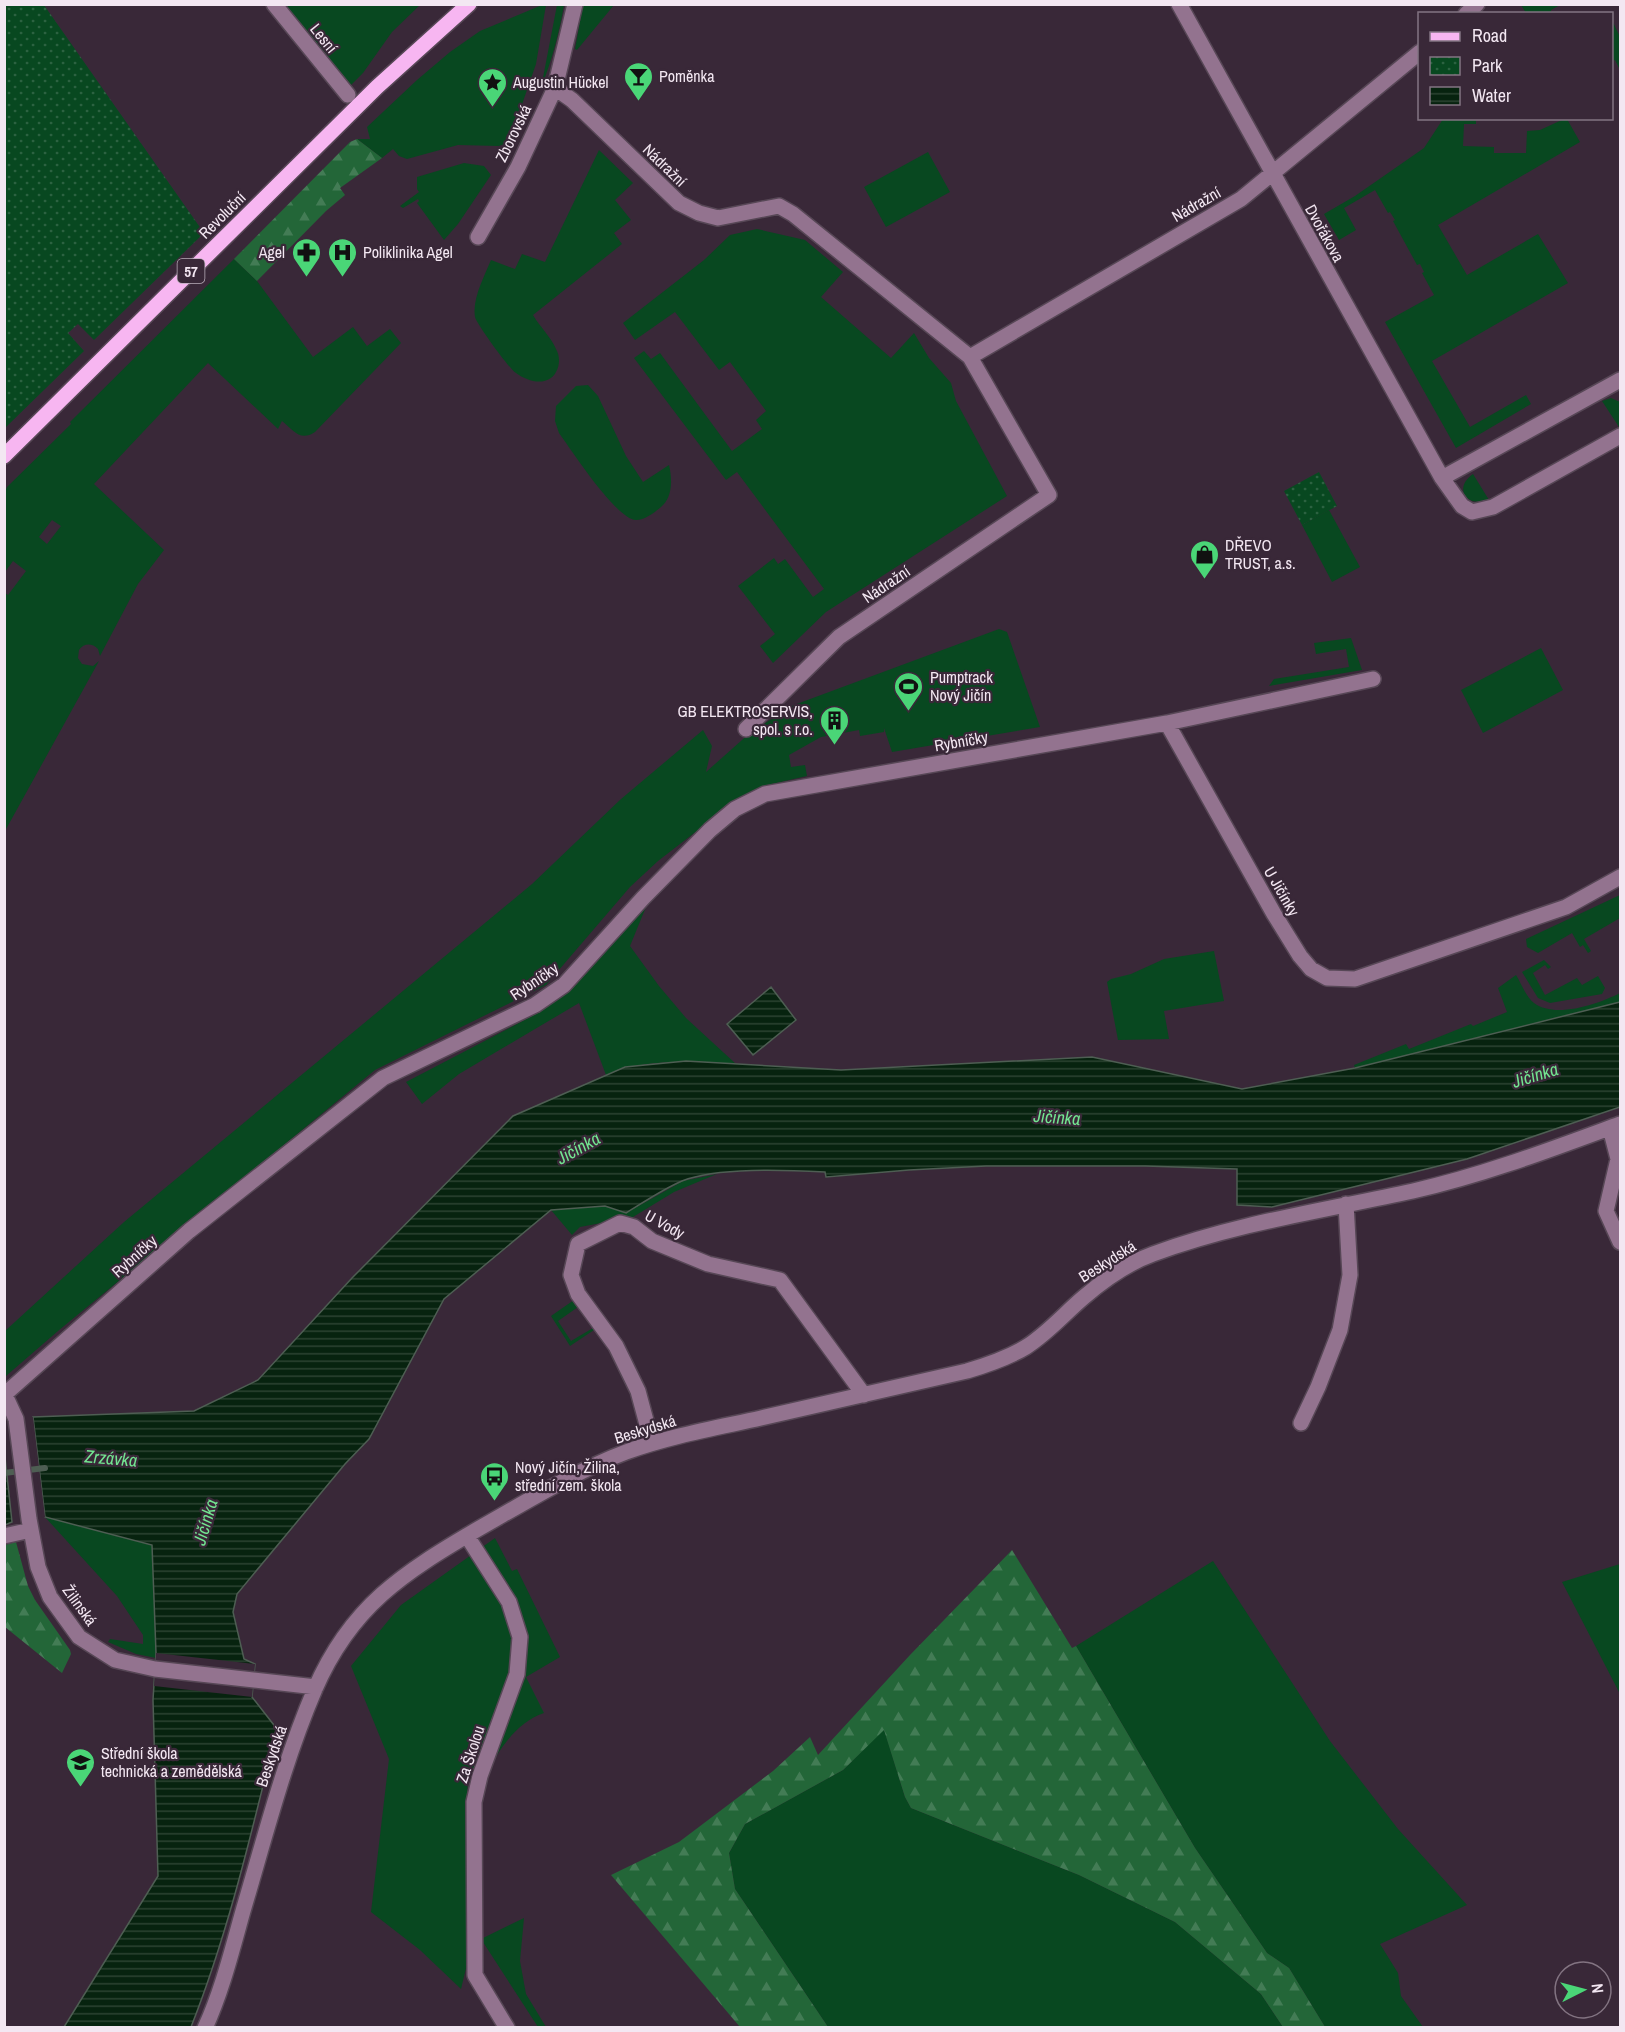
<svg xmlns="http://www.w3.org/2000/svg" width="1625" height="2032" viewBox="0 0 1625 2032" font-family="'Archivo Narrow',sans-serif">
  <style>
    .grass { fill: #084820; fill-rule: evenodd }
    .forest { fill: url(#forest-firs) }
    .park { fill: url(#park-dots) }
    .water { fill: url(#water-rules); stroke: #4e5e53; stroke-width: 1.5 }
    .pier { fill: #392838 }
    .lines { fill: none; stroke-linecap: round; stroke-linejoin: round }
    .stream { stroke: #4e5e53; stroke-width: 6 }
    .minor-casing { stroke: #574756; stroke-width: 18 }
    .major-casing { stroke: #574756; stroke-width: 18 }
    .minor { stroke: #93738f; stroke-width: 15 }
    .major { stroke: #f7b6f1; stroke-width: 15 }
    .labels { text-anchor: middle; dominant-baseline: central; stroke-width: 4.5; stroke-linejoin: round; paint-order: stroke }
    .shield { fill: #392838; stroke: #bbaeba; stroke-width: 1.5 }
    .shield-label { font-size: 15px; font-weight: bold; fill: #f3e7f2 }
    .street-label { font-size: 16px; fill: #f3e7f2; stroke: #392838 }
    .poi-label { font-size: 16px; fill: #f3e7f2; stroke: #392838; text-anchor: start }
    .water-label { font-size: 18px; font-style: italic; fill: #73e591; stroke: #392838 }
  </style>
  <defs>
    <pattern id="forest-firs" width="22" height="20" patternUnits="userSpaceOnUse" patternTransform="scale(1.5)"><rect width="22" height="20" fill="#236638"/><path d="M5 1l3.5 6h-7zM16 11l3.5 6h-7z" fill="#437c55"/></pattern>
    <pattern id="park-dots" width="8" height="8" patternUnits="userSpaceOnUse" patternTransform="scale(1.5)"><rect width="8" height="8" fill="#084820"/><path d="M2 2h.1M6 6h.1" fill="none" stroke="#2c6241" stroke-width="1.8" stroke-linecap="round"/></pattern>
    <pattern id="water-rules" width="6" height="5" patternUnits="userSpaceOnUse" patternTransform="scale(1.5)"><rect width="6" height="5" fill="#07230f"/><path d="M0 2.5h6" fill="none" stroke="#2c4332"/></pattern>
  </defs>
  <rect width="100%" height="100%" fill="#392838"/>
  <!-- grass -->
  <path class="grass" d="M284 5H420L392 32 363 73 351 85 343 80Z
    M542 5H546L536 64 509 142 499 146 458 145 407 159 399 156 393 149 382 158 357 139H370L367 127 417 80 450 52 480 31Z
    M557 5H564C559 34 552 60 541 88Z
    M583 5H614L577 50 575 49Z
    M1521 5H1560L1551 10 1552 14 1526 13Z
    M1612 20 1620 37V70L1615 60 1612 61Z
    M1443 119H1476V124H1464L1463 146 1494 147V153H1526L1527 131 1540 130 1564 119H1567L1580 142 1438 225 1467 275 1538 234 1568 283 1432 361 1470 427 1526 395 1531 404 1456 448 1385 322 1434 295 1422 273 1424 272 1420 264 1417 265 1393 221 1395 220 1390 212 1388 213 1375 190 1344 208 1356 230 1339 240 1324 214 1355 196 1424 148Z
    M599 150 633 183 615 200 631 220 614 233 622 244 533 315C540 327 551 337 556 349 560 356 560 365 556 372 548 387 528 382 516 373 510 370 476 323 475 317 472 299 484 277 491 260L515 269 522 254 545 262Z
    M928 152 950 192 886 227 864 187Z
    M464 163 484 166 491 175 458 224 444 240 417 203 419 201 418 199 403 208 400 206 419 192 417 189V177Z
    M757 229 805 240 843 272 821 297 891 358 914 333 929 358 951 383 956 401 1007 496 826 612 773 663 760 646 775 634 738 586 774 558 778 564 785 559 813 597 824 589 737 472 726 480 634 358 644 351 651 359 660 353 732 451 762 429 756 420 766 411 730 362 719 370 675 312 635 340 623 323 704 260 730 235Z
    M234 259 257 281 313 357 353 327 367 346 390 329 401 343 315 432C300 442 293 430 282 421L278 429 208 363 94 484 164 550 138 584 100 656 98 649C92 643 84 643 79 650L78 658 82 664 93 666 99 661 5 831V593L8 595 26 571 13 561 5 572V492L7 487 71 424 70 422ZM52 520 61 526 47 544 39 537Z
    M588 385 598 396 626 456 643 482 669 465C672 477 673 495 663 505 657 511 644 521 635 520 615 517 572 451 559 433L555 421 556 406 576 386Z
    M1611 398 1620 402V425L1619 427 1602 401Z
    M1473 474 1489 500C1466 508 1453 488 1473 474Z
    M1329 510 1360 567 1332 582 1302 525Z
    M999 629 1007 632 1040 727 892 752 884 728V732L860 736 859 730 821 737 789 755 791 767 805 765 807 776 767 785 742 796 658 861 630 887 546 985 375 1070 58 1331 6 1376 5 1374V1331L124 1222 532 884 621 799 703 730 712 746 706 772 751 732 794 705Z
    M1351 638 1362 670 1269 686 1274 679 1349 667 1346 649 1316 654 1314 643Z
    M1541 648 1563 690 1483 733 1461 690Z
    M1620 895V918L1584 939 1591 951 1588 953 1583 945 1580 947 1572 933 1538 953 1527 947 1526 939Z
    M648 902 630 946 659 986 686 1018 736 1064C693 1062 646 1058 606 1075L579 1003 459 1074 422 1104 406 1082 538 1013 568 992Z
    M1214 951 1224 1001 1164 1011 1169 1039 1118 1040 1107 982 1111 979 1131 974 1164 959Z
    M1544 960 1551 967 1548 969 1545 965 1533 973 1545 995 1577 978 1582 985 1598 976 1605 988 1602 994 1550 1003 1538 998 1522 972Z
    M1516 975C1521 983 1526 997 1534 1003 1555 1019 1599 1004 1620 993V1002L1355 1068 1354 1065 1406 1044 1409 1049 1471 1024 1473 1026 1507 1012 1498 988Z
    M717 1174 674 1192 633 1217 580 1227 572 1235 551 1210 605 1206 626 1213 683 1181Z
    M574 1300 578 1307 558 1321 571 1341 593 1328 594 1330 570 1346 551 1316Z
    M45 1517 152 1545 156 1658 136 1654 108 1642 110 1639 143 1644V1635L117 1596Z
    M495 1538 512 1571 517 1569 560 1657 526 1677 544 1713C515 1723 497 1752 485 1778L468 1772 466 1830 468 1960 461 1989 420 1950 371 1912 389 1759 351 1666 401 1605Z
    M1213 1561 1330 1741 1398 1829 1467 1905 1380 1944 1398 1973 1401 1996 1423 2027H1325L1289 1968 1267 1953 1195 1848 1076 1646Z
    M1620 1564V1691L1619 1692 1562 1582Z
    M884 1729 905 1797 911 1808 1079 1875 1175 1922 1261 1994 1283 2027H828L735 1889 729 1853 745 1824 843 1770Z
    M524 1918 520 1961 526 1994 546 2027H538L481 1939Z"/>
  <!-- forest -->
  <path class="forest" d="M357 139 382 158 340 188 345 195 326 211 257 281 234 259 350 142Z
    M16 1542 28 1586 35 1600 70 1650 71 1654 62 1673 5 1627V1545Z
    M1012 1550 1072 1648 1076 1646 1195 1848 1267 1953 1289 1968 1325 2027H1283L1261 1994 1175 1922 1079 1875 911 1808 905 1797 884 1730 843 1770 745 1824 729 1853 735 1889 828 2027H740L611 1875 679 1842 773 1771 810 1737 818 1755 910 1655Z"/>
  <!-- park -->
  <path class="park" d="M5 4 44 5 204 233 94 340 78 324 68 333 84 351 5 428Z
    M1319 472 1337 506 1302 525 1284 491Z"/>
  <!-- water -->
  <path class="water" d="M771 987 796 1020 753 1055 727 1024Z
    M1620 1002V1107L1467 1159 1272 1207 1237 1205V1169L1145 1166H986L909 1170 826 1177 825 1172C786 1170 717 1167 682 1181 663 1189 644 1202 626 1213L605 1206 551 1210 444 1299 369 1439 345 1464 237 1594 233 1612 244 1659 255 1664 252 1697 277 1729C252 1830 229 1931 191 2027H64L158 1876 153 1700 156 1653 152 1545 45 1517 33 1417 194 1411 258 1380 352 1278 513 1116 625 1067 686 1061 841 1070 1092 1057 1242 1089 1355 1068Z
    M5 1457 12 1522 5 1525H4Z"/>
  <!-- pier -->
  <path class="pier" d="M33 1417 45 1517 42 1518 30 1418Z
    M156 1653 255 1664 252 1697 154 1686Z"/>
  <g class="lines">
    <!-- stream -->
    <path class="stream" d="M4 1473 45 1468"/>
    <defs>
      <path id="minor" d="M274 4 348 95
        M1179 4 1442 478 1462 506 1472 512 1493 507 1620 436
        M1466 14 1477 4
        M555 88 572 100 679 203 699 213 718 218 779 206 793 214 970 357 1049 495 839 637 746 729
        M478 237 518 167 555 88 575 4
        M970 357 1241 199 1420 52
        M1442 478 1620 380
        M1167 723 1274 914 1300 956 1311 969 1327 978 1355 979 1566 907 1620 877
        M1610 1128 1618 1159 1606 1211 1620 1242
        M4 1393 16 1419 29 1519 38 1567 50 1597 79 1637 115 1660 155 1669 316 1687
        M4 1395 189 1231 383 1078 535 1005 564 985 643 898 710 830 735 809 765 794 1167 723 1373 679
        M1301 1423 1318 1387 1340 1330 1350 1275 1346 1204
        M652 1443 638 1391 616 1346 578 1294 571 1275 578 1244 620 1223 634 1227 652 1241 708 1264 780 1280 864 1395
        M4 1536 31 1530
        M467 1536 509 1602 520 1637 517 1674 480 1776 474 1802 475 1975 507 2028
        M205 2028C222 1991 232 1950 243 1911 265 1837 284 1761 315 1689 351 1606 403 1573 478 1529 524 1503 578 1470 626 1452 670 1436 716 1428 761 1418 830 1402 899 1387 967 1371 987 1365 1008 1358 1026 1347 1048 1333 1065 1313 1084 1297 1105 1279 1128 1263 1153 1254 1237 1223 1327 1210 1413 1191 1484 1175 1552 1149 1620 1124"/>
      <path id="major" d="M4 456 377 87 469 4"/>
    </defs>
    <!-- minor casing -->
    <use href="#minor" class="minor-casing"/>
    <!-- major casing -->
    <use href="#major" class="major-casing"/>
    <!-- minor -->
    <use href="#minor" class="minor"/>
    <!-- major -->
    <use href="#major" class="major"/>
  </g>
  <!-- icons -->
  <defs>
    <symbol id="bar-pin" viewBox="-11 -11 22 30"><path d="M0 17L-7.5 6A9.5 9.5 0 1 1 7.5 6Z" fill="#4ad677" stroke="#392838"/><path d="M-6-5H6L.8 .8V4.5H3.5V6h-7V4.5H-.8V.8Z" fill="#111"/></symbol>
    <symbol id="sight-pin" viewBox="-11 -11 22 30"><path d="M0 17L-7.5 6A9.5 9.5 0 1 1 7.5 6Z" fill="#4ad677" stroke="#392838"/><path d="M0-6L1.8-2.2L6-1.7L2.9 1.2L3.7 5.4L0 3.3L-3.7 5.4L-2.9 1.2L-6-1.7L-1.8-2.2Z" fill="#111"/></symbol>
    <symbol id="pharmacy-pin" viewBox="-11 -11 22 30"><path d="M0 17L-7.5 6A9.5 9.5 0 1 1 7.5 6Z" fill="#4ad677" stroke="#392838"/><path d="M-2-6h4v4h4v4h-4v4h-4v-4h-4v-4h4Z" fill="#111"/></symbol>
    <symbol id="hospital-pin" viewBox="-11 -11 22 30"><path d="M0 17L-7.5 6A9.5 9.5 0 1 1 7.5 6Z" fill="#4ad677" stroke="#392838"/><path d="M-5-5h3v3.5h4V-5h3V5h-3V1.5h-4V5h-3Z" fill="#111"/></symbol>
    <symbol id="shop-pin" viewBox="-11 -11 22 30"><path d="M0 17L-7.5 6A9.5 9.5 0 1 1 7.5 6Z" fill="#4ad677" stroke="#392838"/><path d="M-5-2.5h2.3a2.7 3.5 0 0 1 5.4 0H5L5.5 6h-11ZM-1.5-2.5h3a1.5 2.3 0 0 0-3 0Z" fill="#111"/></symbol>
    <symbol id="stadium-pin" viewBox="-11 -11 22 30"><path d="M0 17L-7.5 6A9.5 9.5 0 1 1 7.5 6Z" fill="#4ad677" stroke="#392838"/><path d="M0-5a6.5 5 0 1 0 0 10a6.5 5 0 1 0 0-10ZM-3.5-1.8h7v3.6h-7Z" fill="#111"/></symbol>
    <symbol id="building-pin" viewBox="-11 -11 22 30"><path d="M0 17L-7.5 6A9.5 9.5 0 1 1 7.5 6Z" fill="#4ad677" stroke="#392838"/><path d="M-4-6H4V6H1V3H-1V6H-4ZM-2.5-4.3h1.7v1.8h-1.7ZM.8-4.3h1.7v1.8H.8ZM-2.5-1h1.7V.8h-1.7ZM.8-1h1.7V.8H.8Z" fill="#111"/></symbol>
    <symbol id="bus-pin" viewBox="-11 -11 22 30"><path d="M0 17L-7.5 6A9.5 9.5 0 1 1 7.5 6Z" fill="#4ad677" stroke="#392838"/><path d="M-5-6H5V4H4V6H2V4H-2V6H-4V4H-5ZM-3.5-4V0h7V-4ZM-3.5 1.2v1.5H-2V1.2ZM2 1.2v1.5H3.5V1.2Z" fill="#111"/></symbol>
    <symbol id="university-pin" viewBox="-11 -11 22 30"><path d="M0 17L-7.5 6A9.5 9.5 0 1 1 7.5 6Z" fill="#4ad677" stroke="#392838"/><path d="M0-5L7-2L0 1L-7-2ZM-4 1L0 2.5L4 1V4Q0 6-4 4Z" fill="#111"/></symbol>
  </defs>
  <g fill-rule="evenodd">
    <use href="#bar-pin" x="622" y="60" width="33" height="45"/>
    <use href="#sight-pin" x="476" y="66" width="33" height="45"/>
    <use href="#pharmacy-pin" x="290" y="236" width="33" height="45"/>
    <use href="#hospital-pin" x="326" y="236" width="33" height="45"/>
    <use href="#shop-pin" x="1188" y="538" width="33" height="45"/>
    <use href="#stadium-pin" x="892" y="670" width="33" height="45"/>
    <use href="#building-pin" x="818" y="704" width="33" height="45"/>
    <use href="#bus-pin" x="478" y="1460" width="33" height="45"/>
    <use href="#university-pin" x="64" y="1746" width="33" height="45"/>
  </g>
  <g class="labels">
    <!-- shield labels -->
    <rect class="shield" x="177.5" y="259" width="27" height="24" rx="4.5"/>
    <g class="shield-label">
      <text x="191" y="271">57</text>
    </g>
    <!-- street labels -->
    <g class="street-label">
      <text transform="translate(324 38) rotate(51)">Lesní</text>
      <text transform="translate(513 133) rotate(-64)">Zborovská</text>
      <text transform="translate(665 165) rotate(44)">Nádražní</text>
      <text transform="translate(1196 204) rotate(-30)">Nádražní</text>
      <text transform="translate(222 215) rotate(-45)">Revoluční</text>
      <text transform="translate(1325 233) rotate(61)">Dvořákova</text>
      <text transform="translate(886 584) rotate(-34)">Nádražní</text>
      <text transform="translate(961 741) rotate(-10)">Rybníčky</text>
      <text transform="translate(1282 891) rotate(60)">U Jičínky</text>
      <text transform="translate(534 981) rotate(-34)">Rybníčky</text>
      <text transform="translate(665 1224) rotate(29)">U Vody</text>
      <text transform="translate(134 1256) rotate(-42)">Rybníčky</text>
      <text transform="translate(1107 1261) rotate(-32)">Beskydská</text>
      <text transform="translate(645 1429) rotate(-17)">Beskydská</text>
      <text transform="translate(80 1605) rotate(54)">Žilinská</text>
      <text transform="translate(470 1754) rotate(-72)">Za Školou</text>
      <text transform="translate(271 1756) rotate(-71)">Beskydská</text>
    </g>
    <!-- poi labels -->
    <g class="poi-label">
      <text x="659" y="76">Poměnka</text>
      <text x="513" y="82">Augustin Hückel</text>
      <text x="285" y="252" text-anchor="end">Agel</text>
      <text x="363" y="252">Poliklinika Agel</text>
      <text x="1225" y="545">DŘEVO<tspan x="1225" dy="18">TRUST, a.s.</tspan></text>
      <text x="930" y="677">Pumptrack<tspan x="930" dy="18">Nový Jičín</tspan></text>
      <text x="813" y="711" text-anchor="end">GB ELEKTROSERVIS,<tspan x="813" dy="18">spol. s r.o.</tspan></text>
      <text x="515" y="1467">Nový Jičín, Žilina,<tspan x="515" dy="18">střední zem. škola</tspan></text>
      <text x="101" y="1753">Střední škola<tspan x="101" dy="18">technická a zemědělská</tspan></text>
    </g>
    <!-- water labels -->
    <g class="water-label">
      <text transform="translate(1535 1075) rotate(-17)">Jičínka</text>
      <text transform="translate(1057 1117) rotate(4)">Jičínka</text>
      <text transform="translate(578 1148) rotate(-29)">Jičínka</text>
      <text transform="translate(111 1458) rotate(5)">Zrzávka</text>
      <text transform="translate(205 1522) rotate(-74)">Jičínka</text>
    </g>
  </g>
  <!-- border -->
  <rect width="1625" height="2032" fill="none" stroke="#f3e7f2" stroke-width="12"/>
  <!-- legend -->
  <rect x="1418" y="12" width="195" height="108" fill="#392838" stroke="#837482" stroke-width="1.5"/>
  <rect x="1430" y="32" width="30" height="9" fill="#f7b6f1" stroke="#837482" stroke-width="1.5"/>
  <text x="1472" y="42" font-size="18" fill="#f3e7f2">Road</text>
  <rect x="1430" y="57" width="30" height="18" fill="url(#park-dots)" stroke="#837482" stroke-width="1.5"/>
  <text x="1472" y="72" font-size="18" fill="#f3e7f2">Park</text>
  <rect x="1430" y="87" width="30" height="18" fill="url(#water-rules)" stroke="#837482" stroke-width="1.5"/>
  <text x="1472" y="102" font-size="18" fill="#f3e7f2">Water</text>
  <!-- north arrow -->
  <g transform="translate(1583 1990) rotate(84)"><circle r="28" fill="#392838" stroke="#837482" stroke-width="1.5"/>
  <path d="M0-4.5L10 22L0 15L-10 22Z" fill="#4ad677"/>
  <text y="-9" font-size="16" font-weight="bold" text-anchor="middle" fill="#f3e7f2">N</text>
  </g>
</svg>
